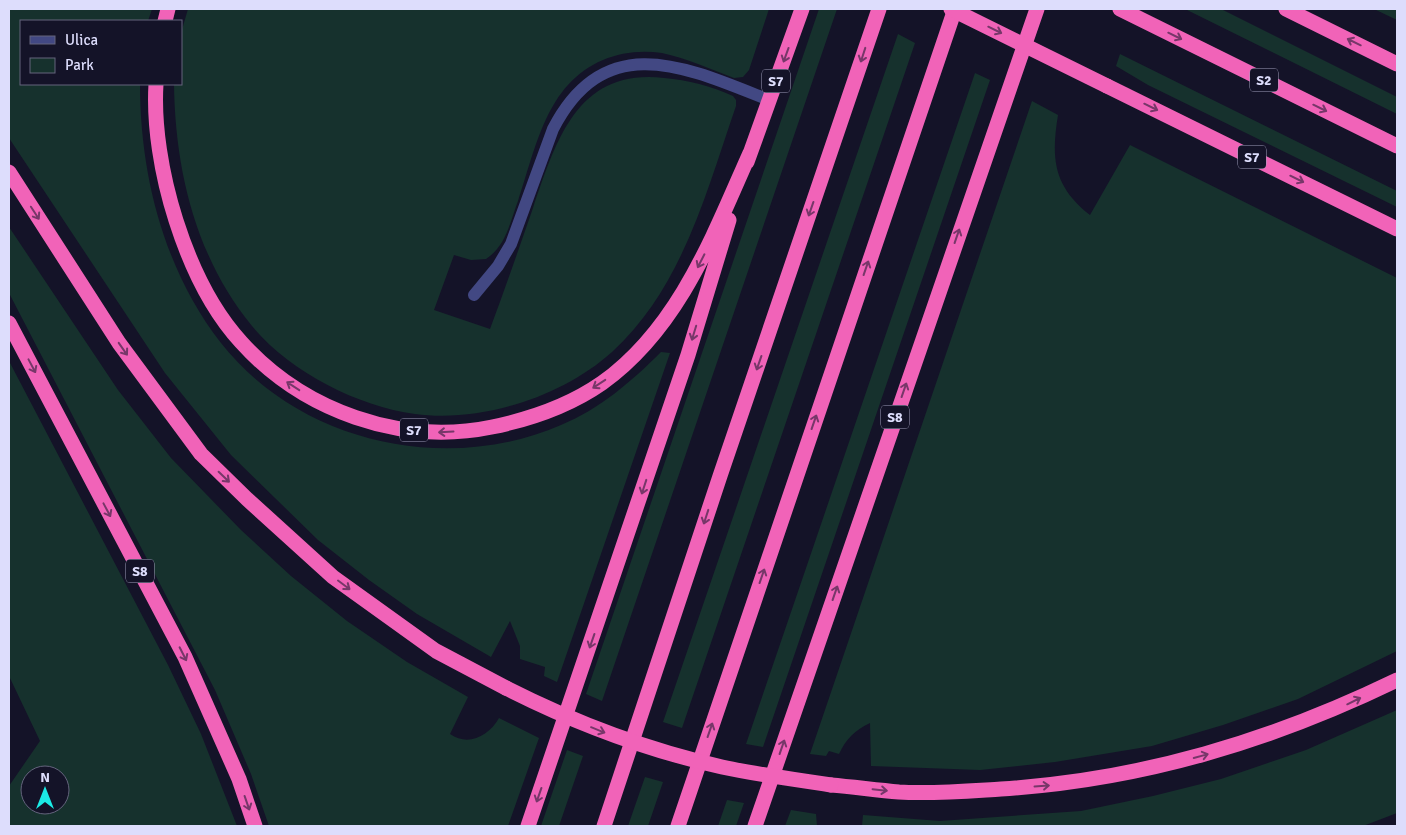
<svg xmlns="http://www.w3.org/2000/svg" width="1406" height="835" viewBox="0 0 1406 835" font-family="Signika,sans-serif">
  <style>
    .green { fill: #16312d; fill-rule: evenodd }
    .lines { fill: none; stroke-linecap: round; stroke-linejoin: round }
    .minor { stroke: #424883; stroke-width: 12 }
    .highway { stroke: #f163b8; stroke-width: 15 }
    .highway-bridge { stroke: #f163b8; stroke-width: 15 }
    .oneway { stroke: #773769 }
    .labels { text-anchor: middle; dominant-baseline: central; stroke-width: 4; stroke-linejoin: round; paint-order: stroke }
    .shield { fill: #141328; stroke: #a1a0bc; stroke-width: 1 }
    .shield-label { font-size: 14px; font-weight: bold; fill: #ddddfc }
  </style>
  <rect width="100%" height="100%" fill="#141328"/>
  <!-- green -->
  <path class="green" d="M9 9H152L148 21H21V84H140C140 175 164 270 221 343 300 443 446 475 561 425 600 409 632 381 661 352L670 353 557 682 544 676 545 667 520 659V646L510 621 491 657 417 614 369 580 318 540 231 455 165 373 9 138Z
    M188 9H769L749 70 743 77 734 78C710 69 686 58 662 53 642 50 621 52 603 60 546 84 536 148 518 201 510 222 506 246 486 259L471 260 454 255 434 310 490 329C505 289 519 248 533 208 556 141 577 68 664 78 688 80 711 86 733 96L736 100V106C706 193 682 288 612 352 562 397 481 423 415 414 357 406 289 371 252 326 196 258 175 170 174 84H181V33Z
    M819 9H837L602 701 586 694Z
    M1185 9H1221L1397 97V114Z
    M1374 9H1397V20Z
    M898 34 915 43 682 728 663 722Z
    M1120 54 1397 191V207L1148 85 1116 66Z
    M975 73 990 80 763 747 746 744Z
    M1032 101 1058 115C1051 158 1053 186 1090 215L1130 145 1397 278V651L1298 699 1223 725 1152 746 1055 762 980 770 871 766 870 723C855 730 846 739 839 754L829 751 826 756 810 754Z
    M9 227 118 390 171 458 241 530 291 576 347 621 407 662 468 697 450 734C468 747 489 736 499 718L539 738 508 826H269L251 774 215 690 9 293Z
    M9 361 168 665 201 734 237 826H9V786L40 741 9 676ZM30 775H60V805H30Z
    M1397 710V813L1363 826H862L863 815 940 821 1081 811 1153 796 1221 779 1306 750Z
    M567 750 583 756 559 826H541Z
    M645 777 663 782 648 826H628Z
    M727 800 744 803 736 826H718Z
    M791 810 816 814 817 826H785Z"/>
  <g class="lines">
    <!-- minor -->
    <path class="minor" d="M474 295 498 266 511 244 553 129C605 28 686 67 769 100"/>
    <!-- highway -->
    <path class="highway" d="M1120 9 1397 146
      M1286 9 1397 64
      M165 21 168 9
      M156 84C151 164 186 282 241 342 303 411 401 446 492 427 531 419 569 406 602 383 679 328 713 236 750 153
      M1107 86 1397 229
      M747 162 802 9
      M9 172 119 343 201 454 247 499 333 577 436 651 506 688
      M9 323 185 657 239 779 255 826
      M831 785C854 787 876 790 899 792 933 794 968 791 1001 789 1142 780 1271 741 1397 680
      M528 826 688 355 729 220
      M604 826 720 476 879 9
      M678 826 955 9
      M755 826 1037 9"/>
    <!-- highway-bridge -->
    <path class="highway-bridge" d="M951 9 1107 86
      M506 688C575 723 647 750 722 767 758 775 795 779 831 785"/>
  </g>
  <!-- one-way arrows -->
  <defs><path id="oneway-shaft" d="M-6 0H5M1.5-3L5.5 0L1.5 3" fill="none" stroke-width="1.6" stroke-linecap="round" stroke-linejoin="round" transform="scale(1.25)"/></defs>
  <g class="oneway">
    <use href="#oneway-shaft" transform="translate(995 30) rotate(26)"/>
    <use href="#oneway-shaft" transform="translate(1175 36) rotate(26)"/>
    <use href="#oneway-shaft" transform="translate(1354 42) rotate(-154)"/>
    <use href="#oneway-shaft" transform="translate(786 55) rotate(110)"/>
    <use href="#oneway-shaft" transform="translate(863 55) rotate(108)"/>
    <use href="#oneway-shaft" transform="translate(1151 107) rotate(26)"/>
    <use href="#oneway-shaft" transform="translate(1320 108) rotate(26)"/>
    <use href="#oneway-shaft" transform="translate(1297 179) rotate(26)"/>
    <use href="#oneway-shaft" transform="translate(811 209) rotate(109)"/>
    <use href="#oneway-shaft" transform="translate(35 213) rotate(57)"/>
    <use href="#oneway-shaft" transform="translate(957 236) rotate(-71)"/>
    <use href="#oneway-shaft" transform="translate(701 261) rotate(117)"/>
    <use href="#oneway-shaft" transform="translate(866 268) rotate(-71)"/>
    <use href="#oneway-shaft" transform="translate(694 333) rotate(107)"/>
    <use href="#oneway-shaft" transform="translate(123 349) rotate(55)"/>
    <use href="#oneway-shaft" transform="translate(759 363) rotate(109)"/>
    <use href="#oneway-shaft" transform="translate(32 366) rotate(62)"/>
    <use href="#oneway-shaft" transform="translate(599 384) rotate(147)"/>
    <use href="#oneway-shaft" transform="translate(293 386) rotate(-147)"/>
    <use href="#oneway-shaft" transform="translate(904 390) rotate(-71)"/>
    <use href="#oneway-shaft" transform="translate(814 422) rotate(-71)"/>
    <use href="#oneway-shaft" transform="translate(446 432) rotate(177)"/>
    <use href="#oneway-shaft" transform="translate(224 477) rotate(44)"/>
    <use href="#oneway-shaft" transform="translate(644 487) rotate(108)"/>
    <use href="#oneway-shaft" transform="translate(107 510) rotate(62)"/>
    <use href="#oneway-shaft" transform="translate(706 517) rotate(108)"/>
    <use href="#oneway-shaft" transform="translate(762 576) rotate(-71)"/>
    <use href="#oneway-shaft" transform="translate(344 585) rotate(37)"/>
    <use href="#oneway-shaft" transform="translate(835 593) rotate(-71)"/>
    <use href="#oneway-shaft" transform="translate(592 641) rotate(109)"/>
    <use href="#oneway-shaft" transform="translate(183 654) rotate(63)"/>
    <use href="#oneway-shaft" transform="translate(1354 701) rotate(-26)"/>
    <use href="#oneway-shaft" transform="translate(598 730) rotate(22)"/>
    <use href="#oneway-shaft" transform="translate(710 730) rotate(-71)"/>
    <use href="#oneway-shaft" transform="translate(782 747) rotate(-71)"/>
    <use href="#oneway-shaft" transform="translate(1201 756) rotate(-15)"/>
    <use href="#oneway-shaft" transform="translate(1042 786) rotate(-4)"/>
    <use href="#oneway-shaft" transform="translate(880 790) rotate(6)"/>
    <use href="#oneway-shaft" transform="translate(539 795) rotate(109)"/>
    <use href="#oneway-shaft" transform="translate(247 803) rotate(71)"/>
  </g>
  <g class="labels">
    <!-- shield labels -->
    <g class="shield">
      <rect x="1250" y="68.5" width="28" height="23" rx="4"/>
      <rect x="762" y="69.5" width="28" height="23" rx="4"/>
      <rect x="1238" y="145.5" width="28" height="23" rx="4"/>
      <rect x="881" y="405.5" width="28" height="23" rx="4"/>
      <rect x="400" y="418.5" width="28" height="23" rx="4"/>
      <rect x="126" y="559.5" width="28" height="23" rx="4"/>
    </g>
    <g class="shield-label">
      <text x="1264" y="80">S2</text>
      <text x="776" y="81">S7</text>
      <text x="1252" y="157">S7</text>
      <text x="895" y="417">S8</text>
      <text x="414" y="430">S7</text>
      <text x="140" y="571">S8</text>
    </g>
  </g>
  <!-- border -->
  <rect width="1406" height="835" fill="none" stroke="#ddddfc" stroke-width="20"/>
  <!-- legend -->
  <rect x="20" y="20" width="162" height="65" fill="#141328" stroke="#64647d"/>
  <rect x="30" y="36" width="25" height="8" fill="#424883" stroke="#64647d"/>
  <text x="65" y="45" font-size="15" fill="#ddddfc">Ulica</text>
  <rect x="30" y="58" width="25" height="15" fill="#16312d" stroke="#64647d"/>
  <text x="65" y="70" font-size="15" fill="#ddddfc">Park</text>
  <!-- north arrow -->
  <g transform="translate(45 790)"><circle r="24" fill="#141328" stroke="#64647d"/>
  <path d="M0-4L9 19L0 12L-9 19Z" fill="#1beae6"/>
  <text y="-8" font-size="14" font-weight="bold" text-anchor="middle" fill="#ddddfc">N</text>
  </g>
</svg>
